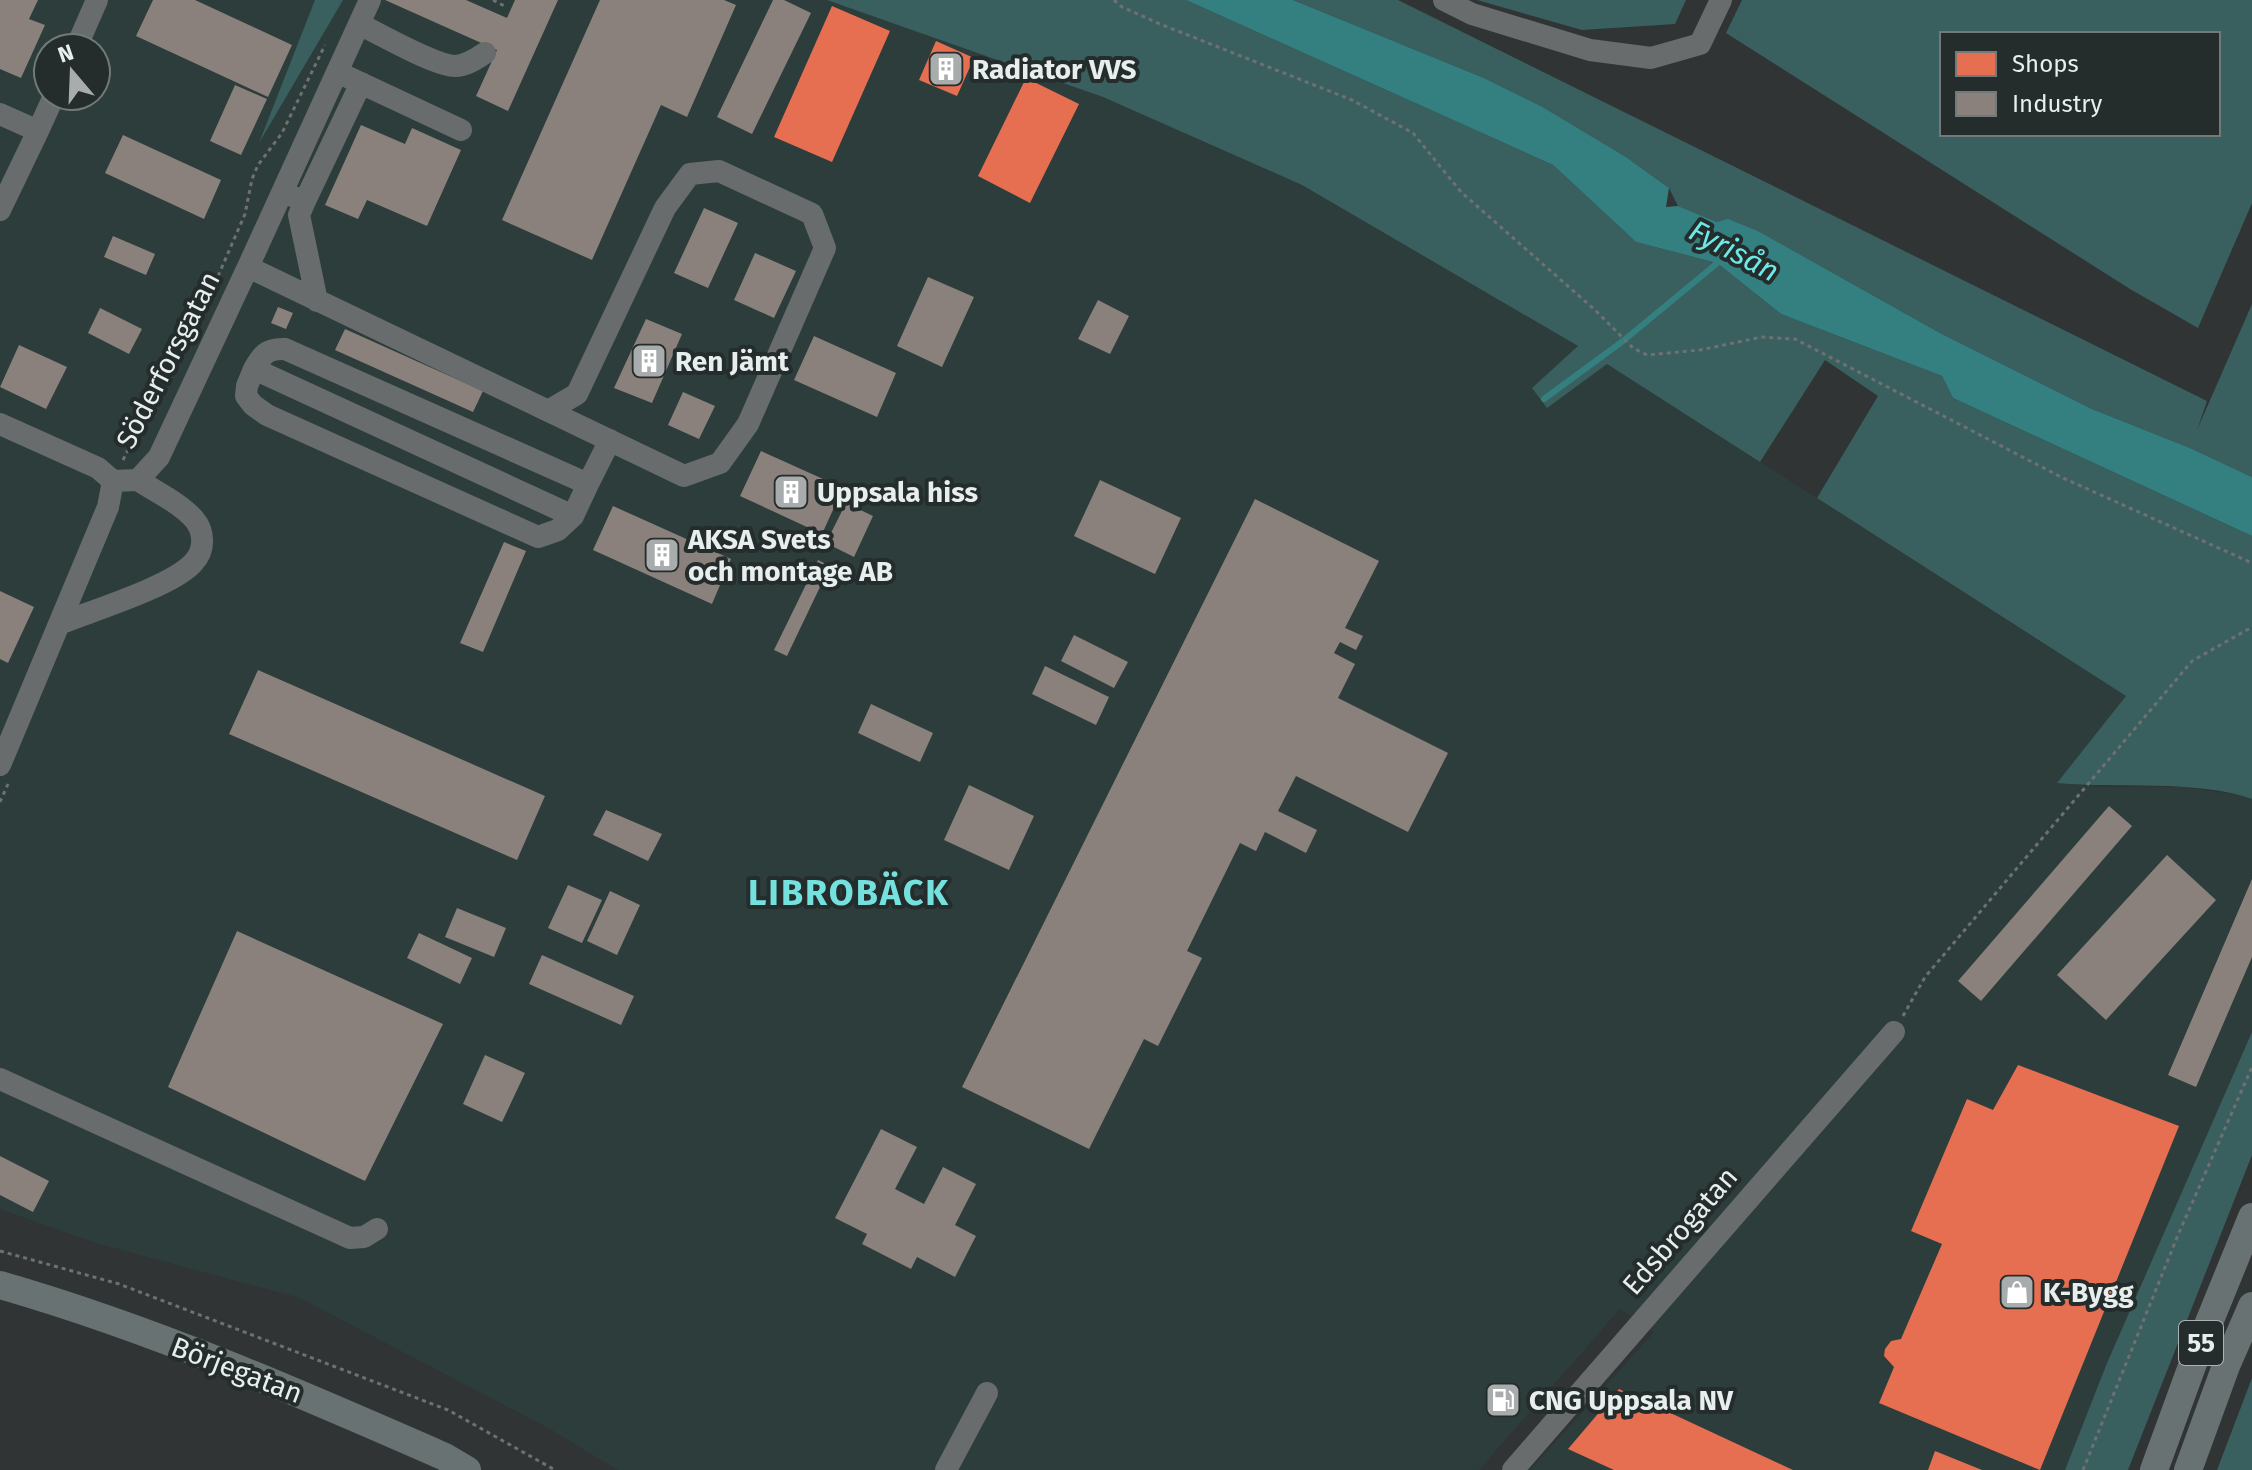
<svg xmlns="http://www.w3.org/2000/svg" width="2252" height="1470" viewBox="0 0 2252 1470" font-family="'Fira Sans',sans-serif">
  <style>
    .built { fill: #2d3d3c; fill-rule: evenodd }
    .green { fill: #39605f; fill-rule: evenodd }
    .water { fill: #348080 }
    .shops { fill: #e76f51 }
    .industry { fill: #8a817c }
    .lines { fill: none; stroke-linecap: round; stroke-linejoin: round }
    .stream { stroke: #348080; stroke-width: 6 }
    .path { stroke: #6e7171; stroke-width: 3; stroke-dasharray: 4 4; stroke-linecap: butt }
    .minor { stroke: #696c6c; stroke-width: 22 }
    .major { stroke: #687272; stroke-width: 28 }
    .labels { text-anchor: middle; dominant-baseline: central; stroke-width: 8; stroke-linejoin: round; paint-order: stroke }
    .shield { fill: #242c2c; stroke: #adb3b3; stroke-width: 2 }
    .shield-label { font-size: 26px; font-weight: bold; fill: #e8eded }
    .poi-label { font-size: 28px; font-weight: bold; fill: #e8eded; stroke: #242c2c; text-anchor: start }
    .street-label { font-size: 28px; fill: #e8eded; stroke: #242c2c }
    .water-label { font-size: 30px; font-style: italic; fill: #6fe9e7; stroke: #242c2c }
    .district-label { font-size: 36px; font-weight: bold; letter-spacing: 2px; fill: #75e1de; stroke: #242c2c }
  </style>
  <rect width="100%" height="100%" fill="#303434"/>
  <!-- built -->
  <path class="built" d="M0 0H827L897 22 1103 97 1302 185 1593 355 2126 696 2058 783 2100 787H2181L2240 795 2252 799V1032L2107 1363 2065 1470H1530L1654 1332 1620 1309 1479 1470H618L550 1429 300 1298 96 1243 0 1209ZM48 48H96V96H48Z"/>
  <!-- green -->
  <path class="green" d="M315 0H343L259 143Z
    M827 0H1186L1553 165 1636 242 1717 263 1781 314 1942 376 1953 398 2252 536V799C2195 779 2118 789 2057 783L2126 696 1817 498 1878 396 1825 360 1760 462 1607 364 1547 408 1532 388 1578 346 1302 185 1103 97Z
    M1293 0H1398L2207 401 2197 430 2252 304V477L2190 448 2092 409 1940 333 1760 232 1717 222 1678 206 1669 188 1626 157 1541 106 1484 78Z
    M1477 0H1686L1675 24 1582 30Z
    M1742 0H2252V203L2198 328 2130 289 1726 33ZM1942 34H2218V134H1942Z
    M2252 1032V1155L2128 1470H2065L2107 1363Z
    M2252 1378V1470H2217Z"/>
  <!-- water -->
  <path class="water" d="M1186 0H1293L1484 78 1541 106 1626 157 1669 188 1666 207 1678 206 1717 222 1728 219 1760 232 1940 333 2092 409 2190 448 2252 477V536L1953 398 1942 376 1781 314 1717 263 1636 242 1553 165Z"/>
  <!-- shops -->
  <path class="shops" d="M832 6 890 31 832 162 774 137Z
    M936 41 974 58 957 96 919 80Z
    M1026 78 1079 104 1030 203 978 176Z
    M2018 1065 2179 1126 2040 1470 1879 1403 1894 1367 1884 1356 1885 1349 1891 1341 1901 1339 1942 1244 1911 1231 1967 1099 1993 1110Z
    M1619 1389 1793 1470H1614L1568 1449Z
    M1935 1451 1982 1470H1928Z"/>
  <!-- industry -->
  <path class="industry" d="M0 0H38L29 19 45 25 21 78 0 69Z
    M153 0H195L292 45 268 97 136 36Z
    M385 0H466L507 18 515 0H558L508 111 476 96 497 50Z
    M600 0H724L736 5 687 117 661 105 592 260 502 220Z
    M773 0H784L811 13 752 134 717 117Z
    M235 85 267 99 241 155 210 141Z
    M361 125 405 144 412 128 461 150 427 226 367 200 358 219 325 205Z
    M123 135 221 180 204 219 105 173Z
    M704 208 738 223 708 288 674 273Z
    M113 236 155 254 146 275 104 257Z
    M755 253 796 271 774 318 734 300Z
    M928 277 974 297 942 367 897 346Z
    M1098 300 1129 316 1110 354 1078 339Z
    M278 307 293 313 286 329 271 323Z
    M100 308 142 329 129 354 88 333Z
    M646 319 682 334 652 403 614 388Z
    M345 329 483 391 473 412 335 350Z
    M814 336 896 373 877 417 794 380Z
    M19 345 67 367 46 409 0 387Z
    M683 392 715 406 699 439 668 425Z
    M761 451 843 488 822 534 740 496Z
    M1100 480 1181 518 1155 574 1074 536Z
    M1255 499 1379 561 1345 628 1363 636 1356 650 1340 642 1334 653 1355 664 1338 698 1448 753 1408 832 1296 776 1278 811 1317 830 1306 853 1265 832 1256 851 1240 843 1187 951 1202 958 1158 1046 1144 1039 1089 1149 962 1087Z
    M846 503 873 516 854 557 826 543Z
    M613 506 731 559 712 604 593 550Z
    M504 542 526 551 483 652 460 643Z
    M818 560 830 566 787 656 774 650Z
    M0 591 34 607 8 663 0 659Z
    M1074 635 1128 662 1114 688 1061 661Z
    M1045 666 1109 697 1096 725 1032 694Z
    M258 670 545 796 517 860 229 734Z
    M871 704 933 733 920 762 858 733Z
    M969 785 1034 816 1009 870 944 840Z
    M2109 806 2132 826 1981 1001 1958 981Z
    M606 810 662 834 648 861 593 835Z
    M2167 855 2216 900 2106 1020 2057 975Z
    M2252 879V957L2196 1087 2168 1075Z
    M568 885 602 900 582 943 548 928Z
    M610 891 640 905 617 955 587 941Z
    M457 908 506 928 494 957 445 937Z
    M237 931 443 1024 365 1181 168 1087Z
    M419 933 472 958 460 984 407 958Z
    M542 955 634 996 621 1025 529 984Z
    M485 1055 525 1073 502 1122 463 1104Z
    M881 1129 917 1147 895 1189 924 1204 943 1167 976 1184 955 1225 976 1236 955 1277 917 1257 911 1269 862 1244 867 1234 835 1218Z
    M0 1156 49 1181 33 1212 0 1195Z"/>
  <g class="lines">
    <!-- stream -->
    <path class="stream" d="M1544 399 1623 341 1721 260"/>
    <!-- path -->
    <path class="path" d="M493 0 506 7
      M1114 0 1122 7 1160 24 1352 100 1413 133 1461 192 1595 310 1633 348 1647 355 1700 350 1762 337 1795 339 2063 478 2252 563
      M199 320 245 214 252 179 258 165 282 133 325 45
      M123 460 143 420 172 377
      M0 802 8 784
      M1903 1016 1925 977 2192 661 2252 627
      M0 1251 119 1284 448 1410 555 1470
      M2083 1470 2178 1235 2252 1067"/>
    <!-- minor -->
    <path class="minor" d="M1444 0 1472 14 1590 50 1651 58 1700 44 1721 0
      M359 24C380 34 435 66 455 66 466 66 476 59 485 53
      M76 48 97 0
      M337 72 461 130
      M0 114 38 131 0 210
      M38 131 54 96
      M294 197 305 201 299 215 317 301
      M305 201 361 83
      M248 267 370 0
      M254 369 247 386 246 396 253 405 267 415 538 537 558 530 573 516
      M0 424 98 468 113 481
      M588 484 573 516 254 369C262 355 267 348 285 349L588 484 610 440
      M59 624C91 611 171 587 193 563 205 551 205 532 194 519 180 503 156 492 138 480
      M0 765 108 507 113 481 138 480 159 457 248 267 684 476 720 463 748 424 825 248 812 214 719 171 690 174 665 208 577 394 548 411
      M0 1079 350 1238 364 1237 377 1229
      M946 1470 987 1393
      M1513 1470 1894 1032"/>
    <!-- major -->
    <path class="major" d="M0 1285C153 1329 299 1393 445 1457L467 1470
      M2154 1470 2199 1347 2252 1217
      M2188 1470 2226 1366 2252 1306"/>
  </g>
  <!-- icons -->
  <defs>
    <symbol id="building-square" viewBox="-11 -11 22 22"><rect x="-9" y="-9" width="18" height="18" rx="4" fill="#a8acac" stroke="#242c2c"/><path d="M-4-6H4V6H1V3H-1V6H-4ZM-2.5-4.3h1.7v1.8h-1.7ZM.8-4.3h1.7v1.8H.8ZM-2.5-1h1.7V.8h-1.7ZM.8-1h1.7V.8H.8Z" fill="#fff"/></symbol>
    <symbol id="shop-square" viewBox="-11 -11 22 22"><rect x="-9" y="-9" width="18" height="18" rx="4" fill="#a8acac" stroke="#242c2c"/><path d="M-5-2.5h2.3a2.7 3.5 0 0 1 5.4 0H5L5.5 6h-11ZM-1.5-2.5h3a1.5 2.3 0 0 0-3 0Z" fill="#fff"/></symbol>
    <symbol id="fuel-square" viewBox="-11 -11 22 22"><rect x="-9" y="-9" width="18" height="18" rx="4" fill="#a8acac" stroke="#242c2c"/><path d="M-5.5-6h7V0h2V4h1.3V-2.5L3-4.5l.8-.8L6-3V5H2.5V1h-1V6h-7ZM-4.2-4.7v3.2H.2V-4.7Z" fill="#fff"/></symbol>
  </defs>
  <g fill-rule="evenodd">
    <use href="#building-square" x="926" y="49" width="40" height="40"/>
    <use href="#building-square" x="629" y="341" width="40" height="40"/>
    <use href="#building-square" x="771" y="472" width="40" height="40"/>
    <use href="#building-square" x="642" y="535" width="40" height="40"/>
    <use href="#shop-square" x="1997" y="1272" width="40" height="40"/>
    <use href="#fuel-square" x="1483" y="1380" width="40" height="40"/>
  </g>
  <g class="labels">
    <!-- shield labels -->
    <rect class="shield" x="2179" y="1321" width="44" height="44" rx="6"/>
    <g class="shield-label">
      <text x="2201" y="1343">55</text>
    </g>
    <!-- poi labels -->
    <g class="poi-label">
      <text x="972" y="69">Radiator VVS</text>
      <text x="675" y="361">Ren Jämt</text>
      <text x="817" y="492">Uppsala hiss</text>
      <text x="688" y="539">AKSA Svets<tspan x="688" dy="32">och montage AB</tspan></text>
      <text x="2043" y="1292">K-Bygg</text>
      <text x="1529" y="1400">CNG Uppsala NV</text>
    </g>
    <!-- street labels -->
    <g class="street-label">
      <text transform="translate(168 360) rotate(-63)">Söderforsgatan</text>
      <text transform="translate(1680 1231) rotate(-49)">Edsbrogatan</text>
      <text transform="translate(237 1370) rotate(21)">Börjegatan</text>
    </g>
    <!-- water labels -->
    <g class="water-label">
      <text transform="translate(1734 251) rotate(28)">Fyrisån</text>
    </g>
    <!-- district labels -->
    <g class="district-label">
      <text x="849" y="893">LIBROBÄCK</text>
    </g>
  </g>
  <!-- legend -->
  <rect x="1940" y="32" width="280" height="104" fill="#242c2c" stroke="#727979" stroke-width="2"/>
  <rect x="1956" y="52" width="40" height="24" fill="#e76f51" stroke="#727979" stroke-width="2"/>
  <text x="2012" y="72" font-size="24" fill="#e8eded">Shops</text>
  <rect x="1956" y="92" width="40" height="24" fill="#8a817c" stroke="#727979" stroke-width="2"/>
  <text x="2012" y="112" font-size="24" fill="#e8eded">Industry</text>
  <!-- north arrow -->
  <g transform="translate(72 72) rotate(341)"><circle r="38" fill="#242c2c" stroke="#727979" stroke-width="2"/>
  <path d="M0-6L14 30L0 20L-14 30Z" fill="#a8acac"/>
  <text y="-12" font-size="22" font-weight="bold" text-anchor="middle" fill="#e8eded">N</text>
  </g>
</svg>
